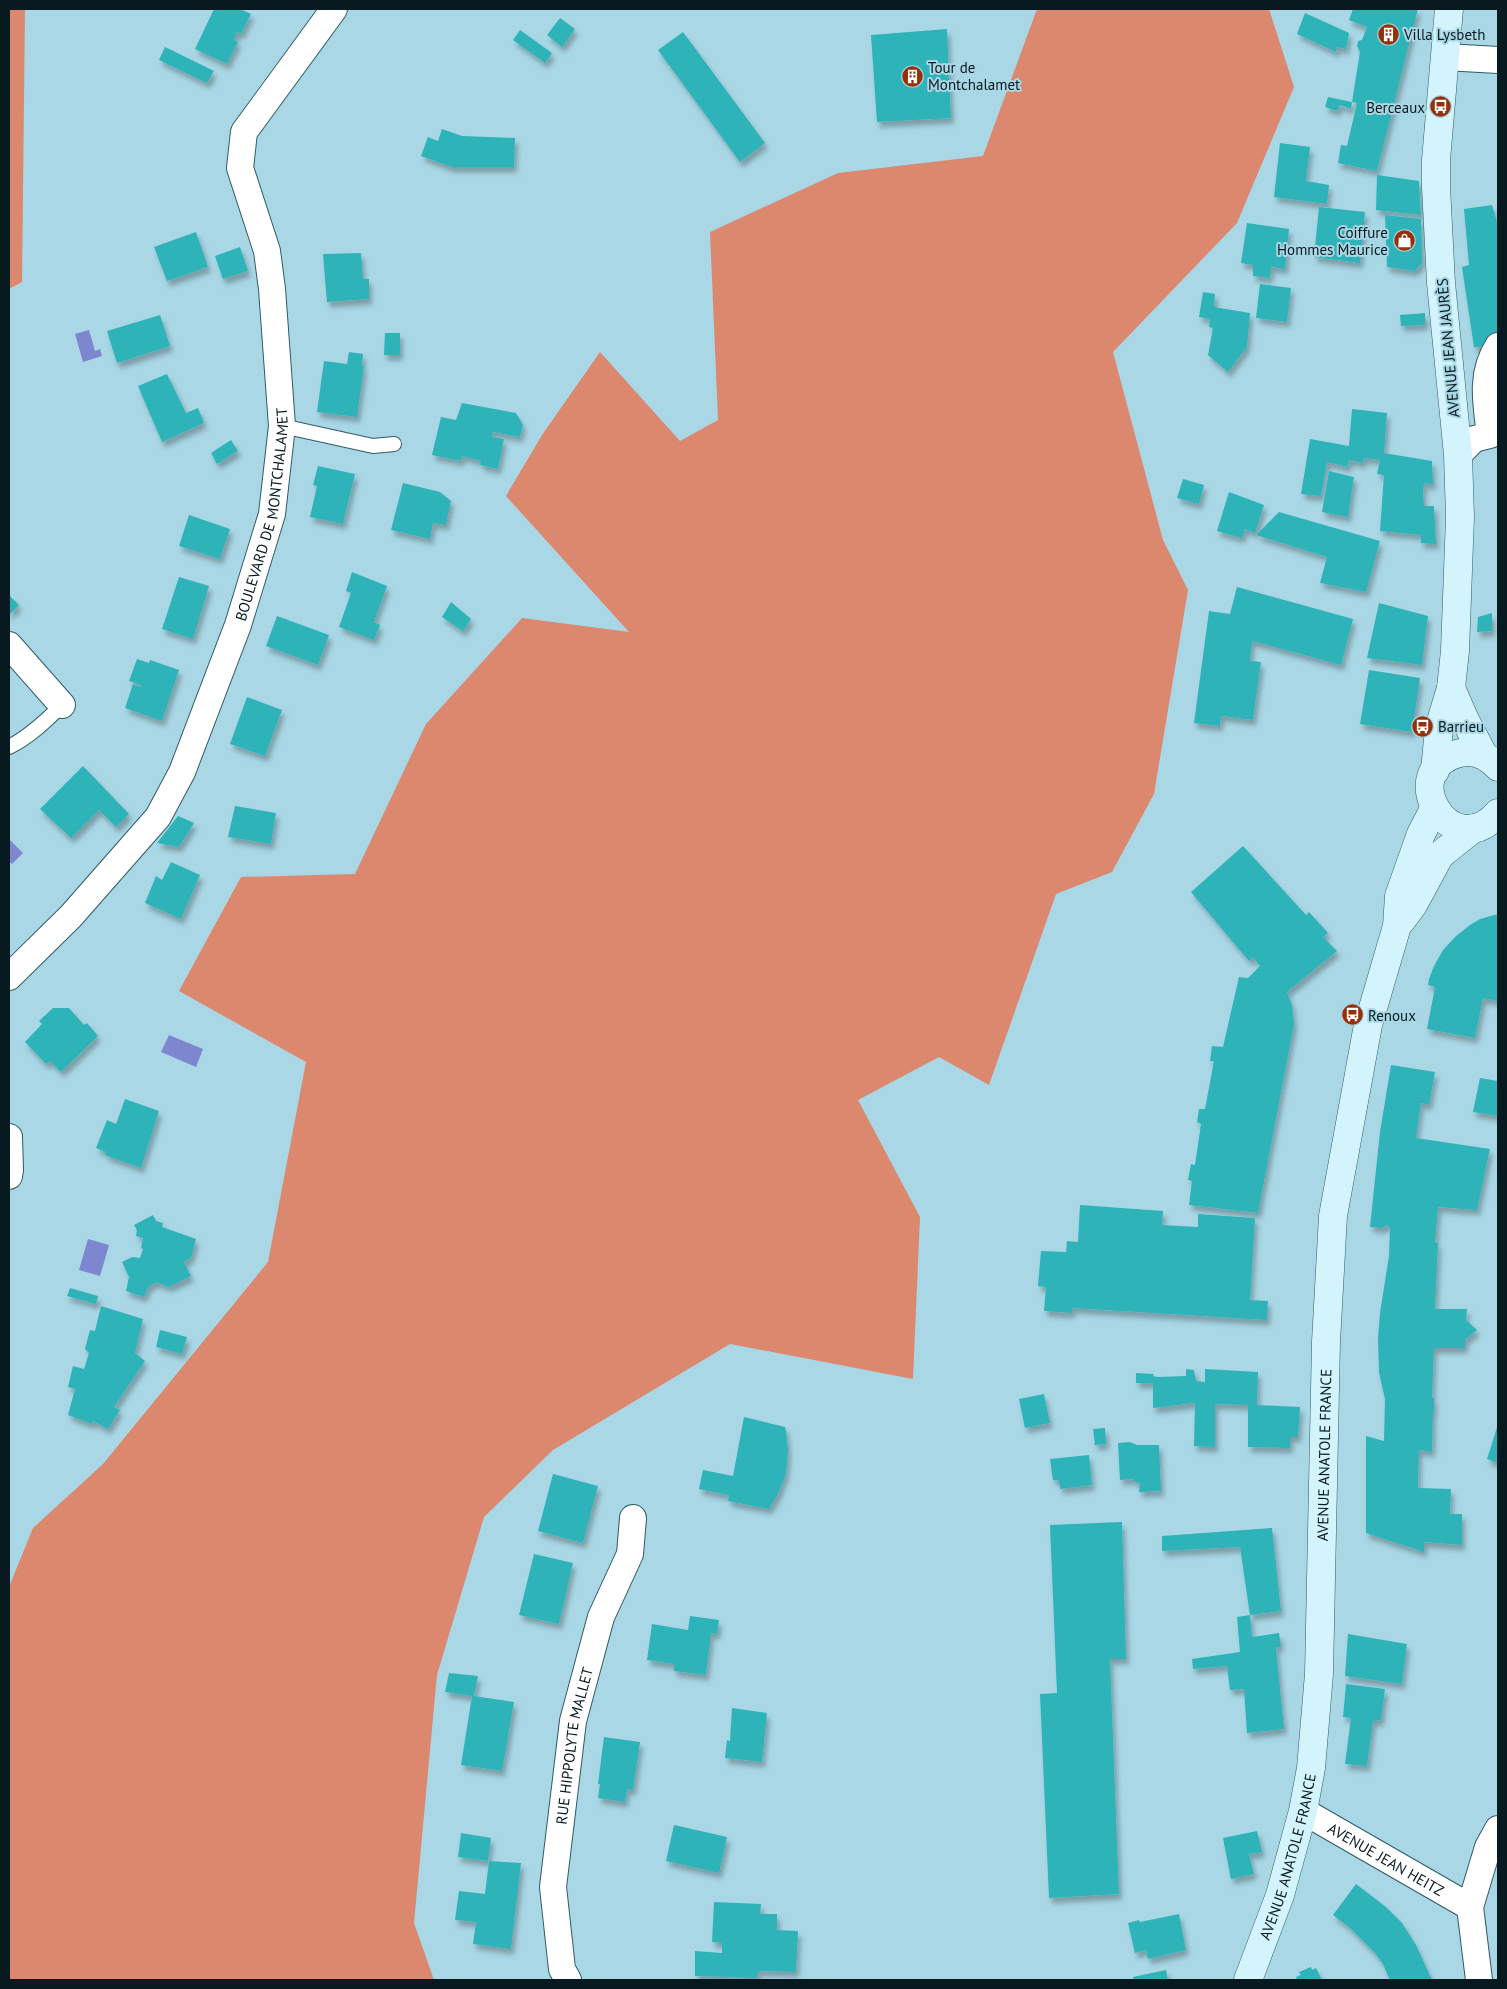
<svg xmlns="http://www.w3.org/2000/svg" width="1507" height="1989" viewBox="0 0 1507 1989" font-family="'PT Sans',sans-serif">
  <style>
    .forest { fill: #dc886e }
    .water { fill: #7d86cf }
    .building { fill: #2db4b8; filter: url(#shadow) }
    .lines { fill: none; stroke-linecap: round; stroke-linejoin: round }
    .service-casing { stroke: #305b67; stroke-width: 16 }
    .minor-casing { stroke: #305b67; stroke-width: 28 }
    .secondary-casing { stroke: #305b67; stroke-width: 29 }
    .service { stroke: #fff; stroke-width: 14 }
    .minor { stroke: #fff; stroke-width: 26 }
    .secondary { stroke: #d3f4fc; stroke-width: 28 }
    .labels { text-anchor: middle; dominant-baseline: central; stroke-width: 4; stroke-linejoin: round; paint-order: stroke }
    .poi-label { font-size: 15px; fill: #081a1f; stroke: #a9d7e5; text-anchor: start }
    .street-label { font-size: 15px; fill: #081a1f; stroke: #a9d7e5 }
  </style>
  <defs>
    <filter id="shadow"><feDropShadow dx="3" dy="5.5" stdDeviation="2.5" flood-color="#0004"/></filter>
  </defs>
  <rect width="100%" height="100%" fill="#a9d7e5"/>
  <!-- forest -->
  <path class="forest" d="M9 9H25L22 282 9 289Z
    M1037 9H1269L1294 87 1237 223 1113 352 1163 540 1188 590 1154 794 1112 872 1056 894 989 1085 939 1057 858 1100 920 1217 913 1379 730 1344 553 1450 484 1517 437 1675 414 1923 434 1980H9V1587L33 1528 103 1464 268 1262 306 1062 179 991 241 877 355 874 426 724 522 618 629 632 506 496 542 435 600 352 680 441 718 420 710 232 838 173 983 156Z"/>
  <!-- water -->
  <path class="water" d="M89 330 95 351 100 349 102 356 83 362 75 334Z
    M9 839 23 853 12 864 9 861Z
    M169 1035 203 1049 196 1067 161 1052Z
    M88 1239 109 1245 100 1276 79 1270Z"/>
  <!-- building -->
  <path class="building" d="M214 9H240L251 14 241 34 237 32 234 40 238 42 227 64 195 49Z
    M1353 9H1418L1377 171 1338 163 1341 145 1347 146 1357 103 1352 102 1351 109 1340 105 1337 111 1325 107 1328 97 1352 102 1360 52 1357 46 1358 41 1362 40 1367 27 1349 20Z
    M1305 13 1349 33 1346 49 1337 47 1336 52 1297 34Z
    M560 18 575 29 562 47 547 35Z
    M947 29 951 118 877 122 871 35Z
    M520 30 552 53 545 63 513 40Z
    M683 32 765 143 740 162 658 50Z
    M165 47 214 71 207 83 159 60Z
    M442 129 462 136 515 138 514 167H452L421 156 428 137 438 141Z
    M1280 143 1310 147 1306 181 1329 185 1327 204 1274 197Z
    M1377 175 1419 181 1421 215 1376 210Z
    M1492 205 1498 225V329L1489 346 1474 347 1462 267 1469 265 1464 209Z
    M1319 207 1365 212 1360 263 1314 257Z
    M1385 215 1421 219 1422 263 1415 271 1387 267Z
    M1247 223 1289 229 1285 269 1271 267 1270 278 1253 276V265L1241 263Z
    M196 232 208 267 167 281 154 247Z
    M240 247 248 271 223 279 215 256Z
    M361 253 363 279H369V299L327 302 323 254Z
    M1260 284 1291 288 1287 322 1256 318Z
    M1203 292 1215 294 1214 307 1250 313 1247 347 1228 372 1208 355 1213 328 1209 327 1210 319 1199 317Z
    M1425 313V325L1401 326 1400 315Z
    M160 315 170 346 117 363 107 331Z
    M385 333H400V355H384Z
    M349 352 363 354 362 366H364L357 417 317 412 324 361 347 364Z
    M167 374 186 413 198 408 204 423 162 442 138 386Z
    M462 403 516 413 523 425 520 437 493 432 492 437 504 439 498 469 480 465 481 461 462 456 461 461 432 455 441 417 456 420Z
    M1352 409 1387 413 1384 453 1432 461 1433 485 1424 483 1423 494 1424 506H1434L1436 544 1421 543V535L1380 531 1384 475 1377 474 1380 460 1364 458 1363 463 1349 460 1348 467 1327 462 1321 496 1301 494 1310 439 1349 446Z
    M231 440 238 451 217 464 211 453Z
    M318 466 355 474 343 524 310 517 317 486 313 485Z
    M1329 471 1354 477 1348 517 1322 512Z
    M1183 479 1204 485 1199 504 1177 498Z
    M403 483 440 492 451 501 446 525 433 523 430 539 391 530Z
    M1229 492 1264 505 1255 533 1245 529 1242 538 1217 531Z
    M1279 512 1380 541 1366 592 1320 583 1327 557 1256 535Z
    M189 515 230 529 220 559 179 546Z
    M352 572 387 586 374 622 380 625 374 640 339 627 351 593 346 591Z
    M179 577 209 586 193 639 162 629Z
    M1237 587 1353 619 1341 665 1252 641 1250 661 1261 662 1253 720 1221 716 1220 726 1194 723 1209 611 1230 614Z
    M9 595 19 605 9 615Z
    M451 602 471 619 463 631 442 617Z
    M1379 603 1428 616 1422 665 1367 658Z
    M1492 613V631L1477 632 1478 617Z
    M277 616 329 635 318 665 266 646Z
    M137 659 149 663 150 660 179 670 162 721 125 708 133 684 140 687 141 685 129 681Z
    M1369 670 1420 678 1412 732 1360 724Z
    M247 697 282 710 265 756 230 744Z
    M83 766 129 814 116 827 99 810 71 838 40 809Z
    M235 806 276 813 271 844 228 837Z
    M178 816 194 823 179 847 157 843Z
    M1243 846 1306 915 1309 912 1328 933 1323 937 1337 951 1287 992 1292 1005 1294 1024 1258 1213 1189 1205 1192 1181 1188 1180 1191 1164 1195 1165 1201 1124 1197 1122 1199 1109H1205L1214 1061H1210L1212 1046 1223 1047 1239 977 1248 978 1260 966 1253 957 1249 961 1191 892Z
    M171 862 200 875 181 919 145 903 156 876 162 880Z
    M1498 914V1001L1483 998 1475 1038 1427 1029 1435 987 1428 985 1429 979 1434 966 1443 950 1455 937 1470 925 1480 919Z
    M53 1008H69L84 1025 87 1023 98 1036 61 1072 50 1061 46 1064 25 1042 42 1024 39 1021Z
    M1391 1065 1435 1072 1429 1105 1421 1103 1416 1138 1490 1149 1477 1210 1438 1207 1435 1243H1438L1435 1309H1467L1466 1320 1477 1330 1465 1340V1348H1434L1432 1398H1434V1411L1433 1412 1432 1452 1419 1450 1418 1488 1451 1489 1450 1514H1462V1545L1424 1542V1552L1366 1533V1436L1384 1441 1385 1399 1379 1372 1378 1338 1380 1313 1389 1256 1390 1228 1387 1225 1382 1228 1370 1227 1380 1132Z
    M1480 1078 1498 1081 1497 1116 1473 1112Z
    M125 1099 159 1111 141 1168 105 1155 106 1152 96 1148 107 1120 116 1124Z
    M1080 1205 1163 1211 1162 1225 1198 1227V1214L1255 1218 1250 1300 1268 1301 1267 1320 1072 1308V1313L1044 1311 1046 1287 1038 1286 1041 1251 1066 1252 1067 1241 1078 1242Z
    M153 1215 156 1221 163 1223 162 1227 196 1239 191 1258 184 1262 191 1276 169 1287 156 1282 148 1287 144 1297 126 1291 129 1277 122 1262 132 1257 140 1258 143 1249 141 1248 143 1238 136 1236 137 1230 134 1225Z
    M70 1288 98 1296 96 1304 67 1296Z
    M101 1306 143 1319 135 1353 145 1361 114 1407 120 1410 108 1429 93 1421 92 1424 68 1415 75 1389 68 1387 73 1366 84 1369 89 1353 85 1349 90 1330 95 1331Z
    M160 1330 187 1337 182 1354 156 1347Z
    M1186 1369 1194 1370 1196 1381 1205 1382V1369L1258 1372 1257 1405 1300 1407 1298 1437H1290V1448L1248 1447V1405L1215 1404V1447L1194 1446 1195 1403 1153 1408V1383H1136V1373L1154 1374 1153 1376 1158 1377 1186 1376Z
    M1044 1394 1050 1423 1025 1428 1019 1399Z
    M744 1417 785 1427 786 1431 788 1450 786 1473 779 1492 769 1509 728 1501 729 1495 699 1489 703 1470 733 1476Z
    M1498 1424V1463L1487 1459Z
    M1105 1428 1106 1444 1095 1445 1093 1429Z
    M1130 1442 1137 1445H1159L1161 1491 1139 1492 1140 1483 1134 1482V1479L1120 1480 1118 1443Z
    M1089 1455 1092 1485 1060 1489 1059 1480H1053L1050 1459Z
    M553 1474 598 1486 583 1543 538 1531Z
    M1122 1522 1126 1659H1110L1119 1894 1049 1898 1040 1694 1057 1693 1050 1525Z
    M1272 1528 1281 1611 1250 1615 1240 1547 1162 1551V1536Z
    M534 1554 573 1563 559 1624 519 1615Z
    M1250 1615 1252 1637 1279 1633 1281 1647H1276L1284 1729 1247 1733 1244 1689 1230 1690 1227 1666 1193 1669 1192 1659 1240 1652 1237 1617Z
    M690 1616 719 1620 717 1634 711 1633 706 1675 674 1671V1664L647 1660 652 1624 688 1630Z
    M1348 1634 1407 1644 1402 1684 1345 1676Z
    M449 1673 478 1676 474 1696 514 1702 502 1771 461 1765 472 1696 445 1692Z
    M1346 1684 1385 1689 1381 1720 1373 1721 1367 1766 1345 1764 1351 1718 1343 1717Z
    M732 1708 767 1713 762 1762 725 1758 727 1740 730 1741Z
    M604 1737 640 1742 633 1790 627 1789 625 1802 598 1798 600 1784H598Z
    M674 1825 727 1837 719 1873 666 1861Z
    M1257 1831 1262 1852 1249 1854 1254 1874 1231 1879 1223 1838Z
    M461 1833 491 1838 488 1861 458 1857Z
    M489 1861 521 1863 511 1949 473 1944 476 1922 455 1920 459 1891 485 1894Z
    M1356 1884 1386 1907 1402 1923 1416 1945 1432 1980H1390L1383 1964 1375 1953 1349 1927 1333 1915Z
    M714 1902 761 1904 760 1914H777V1930L798 1931 796 1972 758 1971 757 1978 695 1976V1951L722 1953V1943L712 1942Z
    M1179 1914 1186 1950 1148 1959 1146 1950 1135 1953 1128 1923 1139 1920 1140 1922Z
    M1311 1967 1312 1970 1316 1968 1322 1980H1297L1296 1977 1301 1975 1299 1972Z
    M1166 1970 1168 1980H1134L1133 1977Z"/>
  <g class="lines">
    <defs>
      <path id="service" d="M282 426 373 446 394 444
        M9 747C29 737 46 721 62 705"/>
      <g id="minor">
        <path d="M1445 57 1498 60"/>
        <path d="M1458 455 1474 439 1490 435C1486 403 1480 374 1498 346"/>
        <path d="M9 645 62 705"/>
        <path id="s1" d="M9 977 71 916 158 817 182 772 238 625 272 514 282 426 272 289 267 251 240 168 244 132 334 9"/>
        <path d="M9 1137 10 1170 9 1176"/>
        <path id="s2" d="M1303 1811 1470 1907"/>
        <path id="s3" d="M568 1980 562 1969 553 1887 573 1721 601 1617 630 1554 633 1518"/>
        <path d="M1479 1980 1470 1907 1488 1847 1498 1829"/>
      </g>
      <g id="secondary">
        <path d="M1451 688 1465 720 1484 756"/>
        <path d="M1498 767C1489 757 1475 749 1460 753 1393 769 1451 867 1498 813"/>
        <path d="M1435 771 1439 728 1451 688 1455 651 1460 517 1458 455 1441 283 1436 187V160L1449 9"/>
        <path d="M1401 921 1413 905 1440 855 1474 828"/>
        <path id="s4" d="M1248 1980 1280 1895 1303 1811 1311 1768 1319 1674 1326 1342 1333 1216 1368 1025 1397 926 1399 896 1421 834 1434 809"/>
      </g>
    </defs>
    <!-- service casing -->
    <use href="#service" class="service-casing"/>
    <!-- minor casing -->
    <use href="#minor" class="minor-casing"/>
    <!-- secondary casing -->
    <use href="#secondary" class="secondary-casing"/>
    <!-- service -->
    <use href="#service" class="service"/>
    <!-- minor -->
    <use href="#minor" class="minor"/>
    <!-- secondary -->
    <use href="#secondary" class="secondary"/>
  </g>
  <!-- icons -->
  <defs>
    <symbol id="building-disc" viewBox="-11 -11 22 22"><circle r="9.5" fill="#963008" stroke="#a9d7e5"/><path d="M-4-6H4V6H1V3H-1V6H-4ZM-2.5-4.3h1.7v1.8h-1.7ZM.8-4.3h1.7v1.8H.8ZM-2.5-1h1.7V.8h-1.7ZM.8-1h1.7V.8H.8Z" fill="#fff"/></symbol>
    <symbol id="bus-disc" viewBox="-11 -11 22 22"><circle r="9.5" fill="#963008" stroke="#a9d7e5"/><path d="M-5-6H5V4H4V6H2V4H-2V6H-4V4H-5ZM-3.5-4V0h7V-4ZM-3.5 1.2v1.5H-2V1.2ZM2 1.2v1.5H3.5V1.2Z" fill="#fff"/></symbol>
    <symbol id="shop-disc" viewBox="-11 -11 22 22"><circle r="9.5" fill="#963008" stroke="#a9d7e5"/><path d="M-5-2.5h2.3a2.7 3.5 0 0 1 5.4 0H5L5.5 6h-11ZM-1.5-2.5h3a1.5 2.3 0 0 0-3 0Z" fill="#fff"/></symbol>
  </defs>
  <g fill-rule="evenodd">
    <use href="#building-disc" x="1376" y="22" width="25" height="25"/>
    <use href="#building-disc" x="900" y="64" width="25" height="25"/>
    <use href="#bus-disc" x="1428" y="94" width="25" height="25"/>
    <use href="#shop-disc" x="1392" y="228" width="25" height="25"/>
    <use href="#bus-disc" x="1410" y="714" width="25" height="25"/>
    <use href="#bus-disc" x="1340" y="1002" width="25" height="25"/>
  </g>
  <g class="labels">
    <!-- poi labels -->
    <g class="poi-label">
      <text x="1404" y="34">Villa Lysbeth</text>
      <text x="928" y="67">Tour de<tspan x="928" dy="17">Montchalamet</tspan></text>
      <text x="1425" y="107" text-anchor="end">Berceaux</text>
      <text x="1388" y="232" text-anchor="end">Coiffure<tspan x="1388" dy="17">Hommes Maurice</tspan></text>
      <text x="1438" y="726">Barrieu</text>
      <text x="1368" y="1015">Renoux</text>
    </g>
    <!-- street labels -->
    <g class="street-label">
      <text transform="translate(1448 348) rotate(-95)">AVENUE JEAN JAURÈS</text>
      <text stroke="none"><textPath href="#s1" startOffset="541">BOULEVARD DE MONTCHALAMET</textPath></text>
      <text stroke="none"><textPath href="#s4" startOffset="535">AVENUE ANATOLE FRANCE</textPath></text>
      <text stroke="none"><textPath href="#s3" startOffset="238">RUE HIPPOLYTE MALLET</textPath></text>
      <text stroke="none"><textPath href="#s4" startOffset="130">AVENUE ANATOLE FRANCE</textPath></text>
      <text stroke="none"><textPath href="#s2" startOffset="96">AVENUE JEAN HEITZ</textPath></text>
    </g>
  </g>
  <!-- border -->
  <rect width="1507" height="1989" fill="none" stroke="#081a1f" stroke-width="20"/>
</svg>
